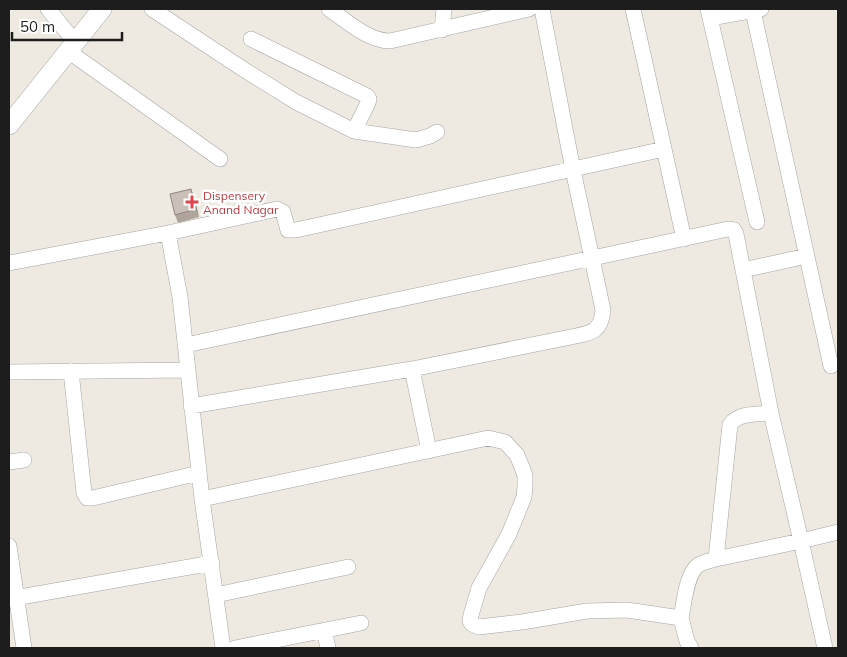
<svg xmlns="http://www.w3.org/2000/svg" width="847" height="657" viewBox="0 0 847 657" font-family="Mulish,sans-serif">
  <style>
    .lines { fill: none; stroke-linecap: round; stroke-linejoin: round }
    .minor-casing { stroke: #a4a4a4; stroke-width: 16 }
    .tertiary-casing { stroke: #a4a4a4; stroke-width: 20 }
    .minor { stroke: #fff; stroke-width: 15 }
    .tertiary { stroke: #fff; stroke-width: 19 }
    .wall { fill: #afa59d }
    .shaded-wall { fill: #8e8680 }
    .building { fill: #cbc0b7; stroke: #8e8680 }
    .health-dot { fill: #e0444e; stroke: #fff; stroke-width: 2 }
    .labels { text-anchor: middle; dominant-baseline: central; stroke-width: 5; stroke-linejoin: round; paint-order: stroke }
    .health-label { font-size: 12px; fill: #be3a42; stroke: #fff; text-anchor: start }
  </style>
  <rect width="100%" height="100%" fill="#efeae1"/>
  <g class="lines">
    <defs>
      <path id="minor" d="M48 9 75 42
        M152 9 243 69 296 102 354 131 368 103 369 99 367 96 251 39
        M329 9C347 21 368 41 390 41L529 9
        M633 9 684 239
        M708 9 757 222
        M753 11 831 366
        M710 18 761 9
        M442 30 444 9
        M68 51 220 159
        M354 131 416 140 430 136 437 132
        M168 233 180 297 202 499 223 648
        M9 263 168 233 277 209 283 212 288 230H296L664 149
        M186 345 728 229 734 230 736 234 743 270
        M412 369 429 451
        M71 371 84 493 87 498H93L199 473
        M9 372 188 370
        M191 406 412 369 571 337C590 333 601 333 603 310L573 170 542 9
        M9 462 24 460
        M202 499 488 438 505 442 517 455 525 475V487L524 497 509 534 479 588 471 615 470 621 472 624 479 627 522 622 587 611 627 610 681 618 687 641 691 648
        M9 546 24 648
        M716 559 730 425C737 413 758 414 771 413
        M216 595 348 567
        M9 599 212 563
        M681 618C684 604 686 576 697 566 702 562 710 561 716 559L801 541 771 413 743 270 807 256
        M324 630 328 648
        M235 648 361 623
        M825 648 801 541 838 532"/>
      <path id="tertiary" d="M9 125 102 9"/>
    </defs>
    <!-- minor casing -->
    <use href="#minor" class="minor-casing"/>
    <!-- tertiary casing -->
    <use href="#tertiary" class="tertiary-casing"/>
    <!-- minor -->
    <use href="#minor" class="minor"/>
    <!-- tertiary -->
    <use href="#tertiary" class="tertiary"/>
  </g>
  <!-- wall -->
  <path class="wall" d="M194 197 199 217 178 223 175 215Z"/>
  <!-- shaded-wall -->
  <path class="shaded-wall" d="M191 189 194 197 199 217 196 209Z"/>
  <!-- building -->
  <path class="building" d="M191 189 196 209 175 215 170 194Z"/>
  <!-- markers -->
  <path class="health-dot" d="M189.5 194.5h5v5h5v5h-5v5h-5v-5h-5v-5h5z"/>
  <g class="labels">
    <!-- health labels -->
    <g class="health-label">
      <text x="203" y="195">Dispensery<tspan x="203" dy="14">Anand Nagar</tspan></text>
    </g>
  </g>
  <!-- border -->
  <rect width="847" height="657" fill="none" stroke="#1d1d1d" stroke-width="20"/>
  <!-- scale -->
  <path d="M12 32v8h110v-8" fill="none" stroke="#1d1d1d" stroke-width="2.5"/>
  <text x="20" y="32" font-size="15" fill="#1d1d1d" stroke="#ffffff" stroke-width="4" paint-order="stroke">50 m</text>
</svg>
